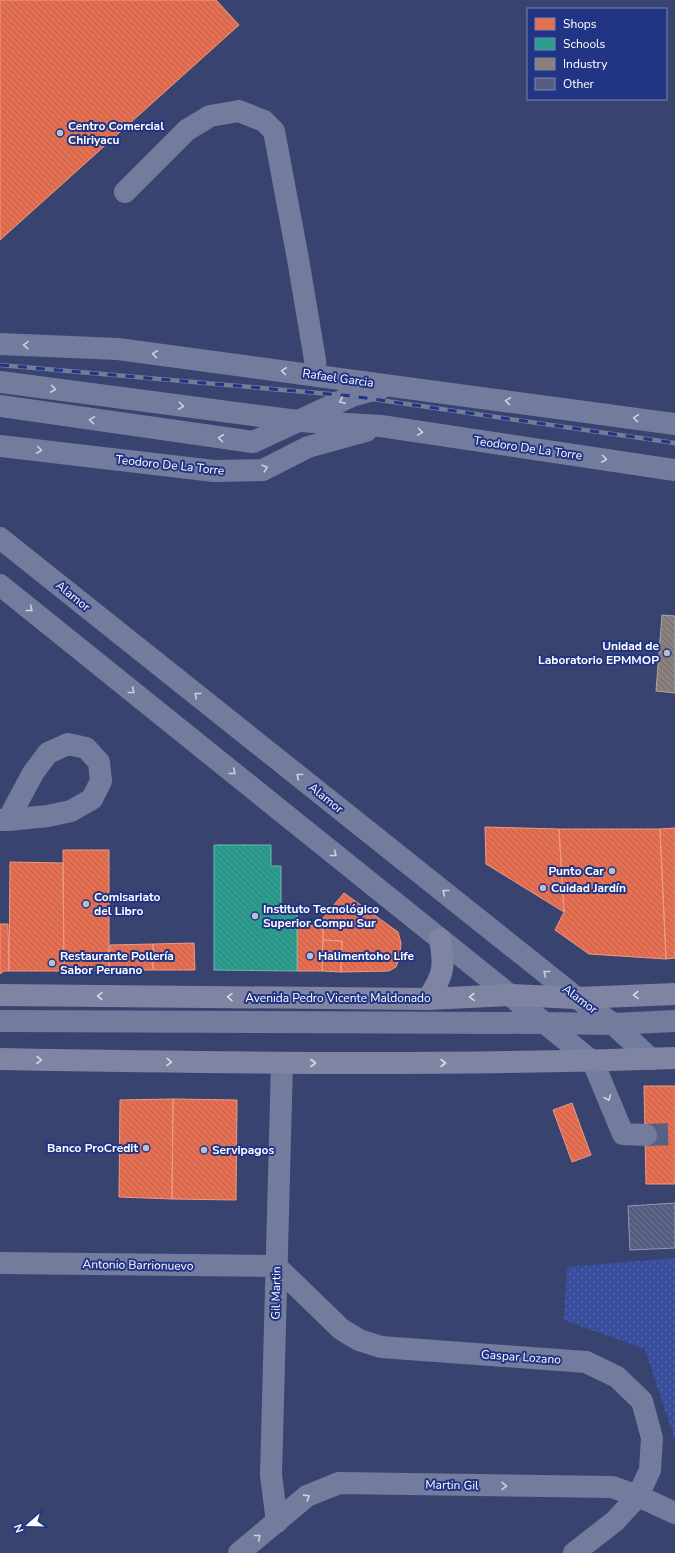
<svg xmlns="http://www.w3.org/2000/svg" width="675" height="1553" viewBox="0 0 675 1553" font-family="'Nunito Sans',sans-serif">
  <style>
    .park { fill: url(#park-dots) }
    .shops { fill: url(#shops-back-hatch); stroke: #ee9a85 }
    .schools { fill: url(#schools-back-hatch); stroke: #6abab1 }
    .industry { fill: url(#industry-back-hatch); stroke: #ada7a3 }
    .building { fill: url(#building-back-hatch); stroke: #9299b3 }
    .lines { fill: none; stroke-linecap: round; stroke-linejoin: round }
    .minor-tunnel { stroke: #565f85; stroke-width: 22; stroke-dasharray: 22 11; stroke-linecap: butt }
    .minor { stroke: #747c9d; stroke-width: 22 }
    .major { stroke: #7e84a2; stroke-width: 22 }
    .rail-casing { stroke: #747c9c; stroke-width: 4.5 }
    .rail { stroke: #223585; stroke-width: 3; stroke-dasharray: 9; stroke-linecap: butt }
    .oneway { stroke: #ced1dd }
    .oneway2 { stroke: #d8dae3 }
    .poi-dot { fill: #b9bdcd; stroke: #223585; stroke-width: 1.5 }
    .labels { text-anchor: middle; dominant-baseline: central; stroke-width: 4; stroke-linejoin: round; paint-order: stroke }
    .poi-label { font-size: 12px; font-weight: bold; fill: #fff; stroke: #223585; text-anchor: start }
    .street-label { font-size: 12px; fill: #fff; stroke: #223585 }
  </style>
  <defs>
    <pattern id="park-dots" width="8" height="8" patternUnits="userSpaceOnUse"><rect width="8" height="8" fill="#394d9d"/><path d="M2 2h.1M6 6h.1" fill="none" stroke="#5768ac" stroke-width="1.8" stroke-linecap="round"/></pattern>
    <pattern id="shops-back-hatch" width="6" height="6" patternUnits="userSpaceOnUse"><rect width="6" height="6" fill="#e76f51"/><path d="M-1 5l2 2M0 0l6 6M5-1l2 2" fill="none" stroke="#b86450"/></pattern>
    <pattern id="schools-back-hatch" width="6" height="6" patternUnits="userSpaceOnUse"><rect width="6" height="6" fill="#2a9d8f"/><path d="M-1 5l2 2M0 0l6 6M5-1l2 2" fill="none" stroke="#368178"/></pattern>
    <pattern id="industry-back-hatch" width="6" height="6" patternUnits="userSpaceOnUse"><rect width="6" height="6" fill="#8a817c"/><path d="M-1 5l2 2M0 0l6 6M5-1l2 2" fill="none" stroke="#716c69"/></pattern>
    <pattern id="building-back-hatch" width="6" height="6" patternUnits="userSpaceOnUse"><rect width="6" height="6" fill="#545d80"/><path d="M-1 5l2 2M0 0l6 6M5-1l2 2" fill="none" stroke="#6e7593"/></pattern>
  </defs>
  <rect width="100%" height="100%" fill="#38436f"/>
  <!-- park -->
  <path class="park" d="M675 1258V1440L645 1349 564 1320 567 1267Z"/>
  <!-- shops -->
  <path class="shops" d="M0 0H216L239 25 0 240Z
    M485 827 559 829 564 912 486 864Z
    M675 828V958L666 959 660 829Z
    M559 829H660L666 959 589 954 555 930 564 912Z
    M63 850H109V970L64 971Z
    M10 862 63 863 64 971H9Z
    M344 893 398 932 401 943 400 956 396 967 389 971 341 972 342 941 323 940V918Z
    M0 924H8L9 971H4L0 974Z
    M297 925 323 926 322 971H297Z
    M323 940 342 941 341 972 322 971Z
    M194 943 195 970H153V944Z
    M153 944V970H109L110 945Z
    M644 1086H675V1184H646Z
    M173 1099 172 1199 119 1197 120 1100Z
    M173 1099 237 1100 236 1200 172 1199Z
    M572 1103 591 1155 572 1162 553 1110Z"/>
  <!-- schools -->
  <path class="schools" d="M214 845H271V866H281V907H297V971L214 970Z"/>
  <!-- industry -->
  <path class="industry" d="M662 615 675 616V693L656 691Z"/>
  <!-- building -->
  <path class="building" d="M675 1203V1248L630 1250 628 1206Z"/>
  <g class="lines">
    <!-- minor-tunnel -->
    <path class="minor-tunnel" d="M646 1135 675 1134"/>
    <!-- minor -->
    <path class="minor" d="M125 192 187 130 210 116 239 111 264 121 274 131 298 259 315 360 316 376
      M0 344 118 349 675 424
      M0 382 298 421 381 426 675 470
      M0 406 253 442 352 396 381 388
      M0 446 214 471 263 470 308 447 366 431
      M0 538 577 998 613 1024 651 1059
      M0 585 593 1062 623 1134 646 1135
      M0 820H8L48 816 71 811 92 799 101 781 99 762 86 748 68 744 48 753 33 773 8 820
      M0 1021 543 1023 613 1024 675 1021
      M0 1263 276 1266 341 1329 359 1340 381 1347 586 1362 617 1377 642 1401 652 1438 650 1470 638 1496 615 1521 574 1553
      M277 1522 271 1475 282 1063
      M239 1553 307 1496 339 1483 612 1487 638 1496 675 1513"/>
    <!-- major -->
    <path class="major" d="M0 995 428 999 511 995 577 998 675 994
      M428 999C444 974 445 967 440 939
      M0 1059C225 1063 450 1066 675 1058"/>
    <defs>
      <path id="rail" d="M0 365 352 396 675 443"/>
    </defs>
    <!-- rail casing -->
    <use href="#rail" class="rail-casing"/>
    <!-- rail -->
    <use href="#rail" class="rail"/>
  </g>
  <!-- one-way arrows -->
  <defs><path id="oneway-chevron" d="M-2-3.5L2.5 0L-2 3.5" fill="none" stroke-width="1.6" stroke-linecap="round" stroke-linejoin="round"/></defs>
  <g class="oneway">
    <use href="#oneway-chevron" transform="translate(26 345) rotate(-177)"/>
    <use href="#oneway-chevron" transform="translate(155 354) rotate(-172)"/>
    <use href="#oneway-chevron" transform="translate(284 371) rotate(-172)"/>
    <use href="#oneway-chevron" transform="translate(53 389) rotate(8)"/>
    <use href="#oneway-chevron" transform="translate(342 401) rotate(155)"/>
    <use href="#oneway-chevron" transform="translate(508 401) rotate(-172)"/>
    <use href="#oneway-chevron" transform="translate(181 406) rotate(7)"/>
    <use href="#oneway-chevron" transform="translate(636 418) rotate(-172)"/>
    <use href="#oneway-chevron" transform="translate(92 420) rotate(-172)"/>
    <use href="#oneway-chevron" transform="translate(420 432) rotate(8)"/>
    <use href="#oneway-chevron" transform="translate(221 438) rotate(-172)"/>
    <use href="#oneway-chevron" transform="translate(39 450) rotate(7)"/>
    <use href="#oneway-chevron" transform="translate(604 459) rotate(8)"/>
    <use href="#oneway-chevron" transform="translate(265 468) rotate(-19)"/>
    <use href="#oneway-chevron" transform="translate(30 609) rotate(39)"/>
    <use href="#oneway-chevron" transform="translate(132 691) rotate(39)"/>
    <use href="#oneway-chevron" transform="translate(197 695) rotate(-141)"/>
    <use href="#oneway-chevron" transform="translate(233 772) rotate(39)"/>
    <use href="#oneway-chevron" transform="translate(299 776) rotate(-141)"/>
    <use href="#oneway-chevron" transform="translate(334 854) rotate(39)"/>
    <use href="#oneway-chevron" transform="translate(445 892) rotate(-141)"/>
    <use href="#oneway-chevron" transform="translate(546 973) rotate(-141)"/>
    <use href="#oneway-chevron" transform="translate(608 1098) rotate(67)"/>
    <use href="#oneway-chevron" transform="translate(504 1486) rotate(1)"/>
    <use href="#oneway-chevron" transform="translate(307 1497) rotate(-32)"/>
    <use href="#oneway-chevron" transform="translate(258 1537) rotate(-39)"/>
  </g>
  <g class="oneway2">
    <use href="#oneway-chevron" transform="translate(636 995) rotate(178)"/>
    <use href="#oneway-chevron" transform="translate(100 996) rotate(-179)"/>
    <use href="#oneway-chevron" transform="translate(230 997) rotate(-179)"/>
    <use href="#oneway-chevron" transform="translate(472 997) rotate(178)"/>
    <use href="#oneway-chevron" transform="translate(39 1060) rotate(1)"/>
    <use href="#oneway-chevron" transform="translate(169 1062) rotate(1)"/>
    <use href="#oneway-chevron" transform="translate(313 1063)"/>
    <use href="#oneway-chevron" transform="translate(443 1063)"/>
  </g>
  <!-- markers -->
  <g class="poi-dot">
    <circle cx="60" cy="133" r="4"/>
    <circle cx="667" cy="653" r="4"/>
    <circle cx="612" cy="871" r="4"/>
    <circle cx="543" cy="888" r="4"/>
    <circle cx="86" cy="904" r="4"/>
    <circle cx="255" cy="916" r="4"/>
    <circle cx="310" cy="956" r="4"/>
    <circle cx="52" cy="963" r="4"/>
    <circle cx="146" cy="1148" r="4"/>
    <circle cx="204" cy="1150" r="4"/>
  </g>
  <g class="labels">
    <!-- poi labels -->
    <g class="poi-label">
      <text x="68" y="126">Centro Comercial<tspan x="68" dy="14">Chiriyacu</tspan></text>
      <text x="659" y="646" text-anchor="end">Unidad de<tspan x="659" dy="14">Laboratorio EPMMOP</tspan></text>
      <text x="604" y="871" text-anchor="end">Punto Car</text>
      <text x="551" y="888">Cuidad Jardín</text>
      <text x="94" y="897">Comisariato<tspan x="94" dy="14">del Libro</tspan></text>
      <text x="263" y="909">Instituto Tecnológico<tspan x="263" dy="14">Superior Compu Sur</tspan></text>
      <text x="60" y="956">Restaurante Pollería<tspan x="60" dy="14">Sabor Peruano</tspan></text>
      <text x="318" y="956">Halimentoho Life</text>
      <text x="138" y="1148" text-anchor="end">Banco ProCredit</text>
      <text x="212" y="1150">Servipagos</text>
    </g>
    <!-- street labels -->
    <g class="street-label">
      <text transform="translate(338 378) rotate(8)">Rafael Garcia</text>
      <text transform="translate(528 448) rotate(8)">Teodoro De La Torre</text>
      <text transform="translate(170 465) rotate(6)">Teodoro De La Torre</text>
      <text transform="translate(73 596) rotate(39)">Alamor</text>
      <text transform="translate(326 798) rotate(39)">Alamor</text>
      <text x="338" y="998">Avenida Pedro Vicente Maldonado</text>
      <text transform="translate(580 999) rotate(37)">Alamor</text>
      <text transform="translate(138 1265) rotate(1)">Antonio Barrionuevo</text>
      <text transform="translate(276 1293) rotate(-89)">Gil Martin</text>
      <text transform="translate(521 1357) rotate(4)">Gaspar Lozano</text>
      <text transform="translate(452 1485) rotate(1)">Martin Gil</text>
    </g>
  </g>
  <!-- legend -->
  <rect x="527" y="8" width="140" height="92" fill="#223585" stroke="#7a86b6"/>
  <rect x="535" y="18" width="20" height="12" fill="#e76f51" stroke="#7a86b6"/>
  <text x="563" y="28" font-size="12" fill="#ffffff">Shops</text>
  <rect x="535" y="38" width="20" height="12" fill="#2a9d8f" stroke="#7a86b6"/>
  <text x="563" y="48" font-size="12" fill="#ffffff">Schools</text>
  <rect x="535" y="58" width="20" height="12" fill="#8a817c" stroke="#7a86b6"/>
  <text x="563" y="68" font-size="12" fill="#ffffff">Industry</text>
  <rect x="535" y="78" width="20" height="12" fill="#545d80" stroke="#7a86b6"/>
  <text x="563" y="88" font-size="12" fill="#ffffff">Other</text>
  <!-- north arrow -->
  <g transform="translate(28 1525) rotate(250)" stroke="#223585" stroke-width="3" paint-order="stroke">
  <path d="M0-3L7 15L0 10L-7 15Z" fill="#ffffff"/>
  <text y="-6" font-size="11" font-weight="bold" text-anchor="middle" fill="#ffffff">N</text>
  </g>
</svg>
